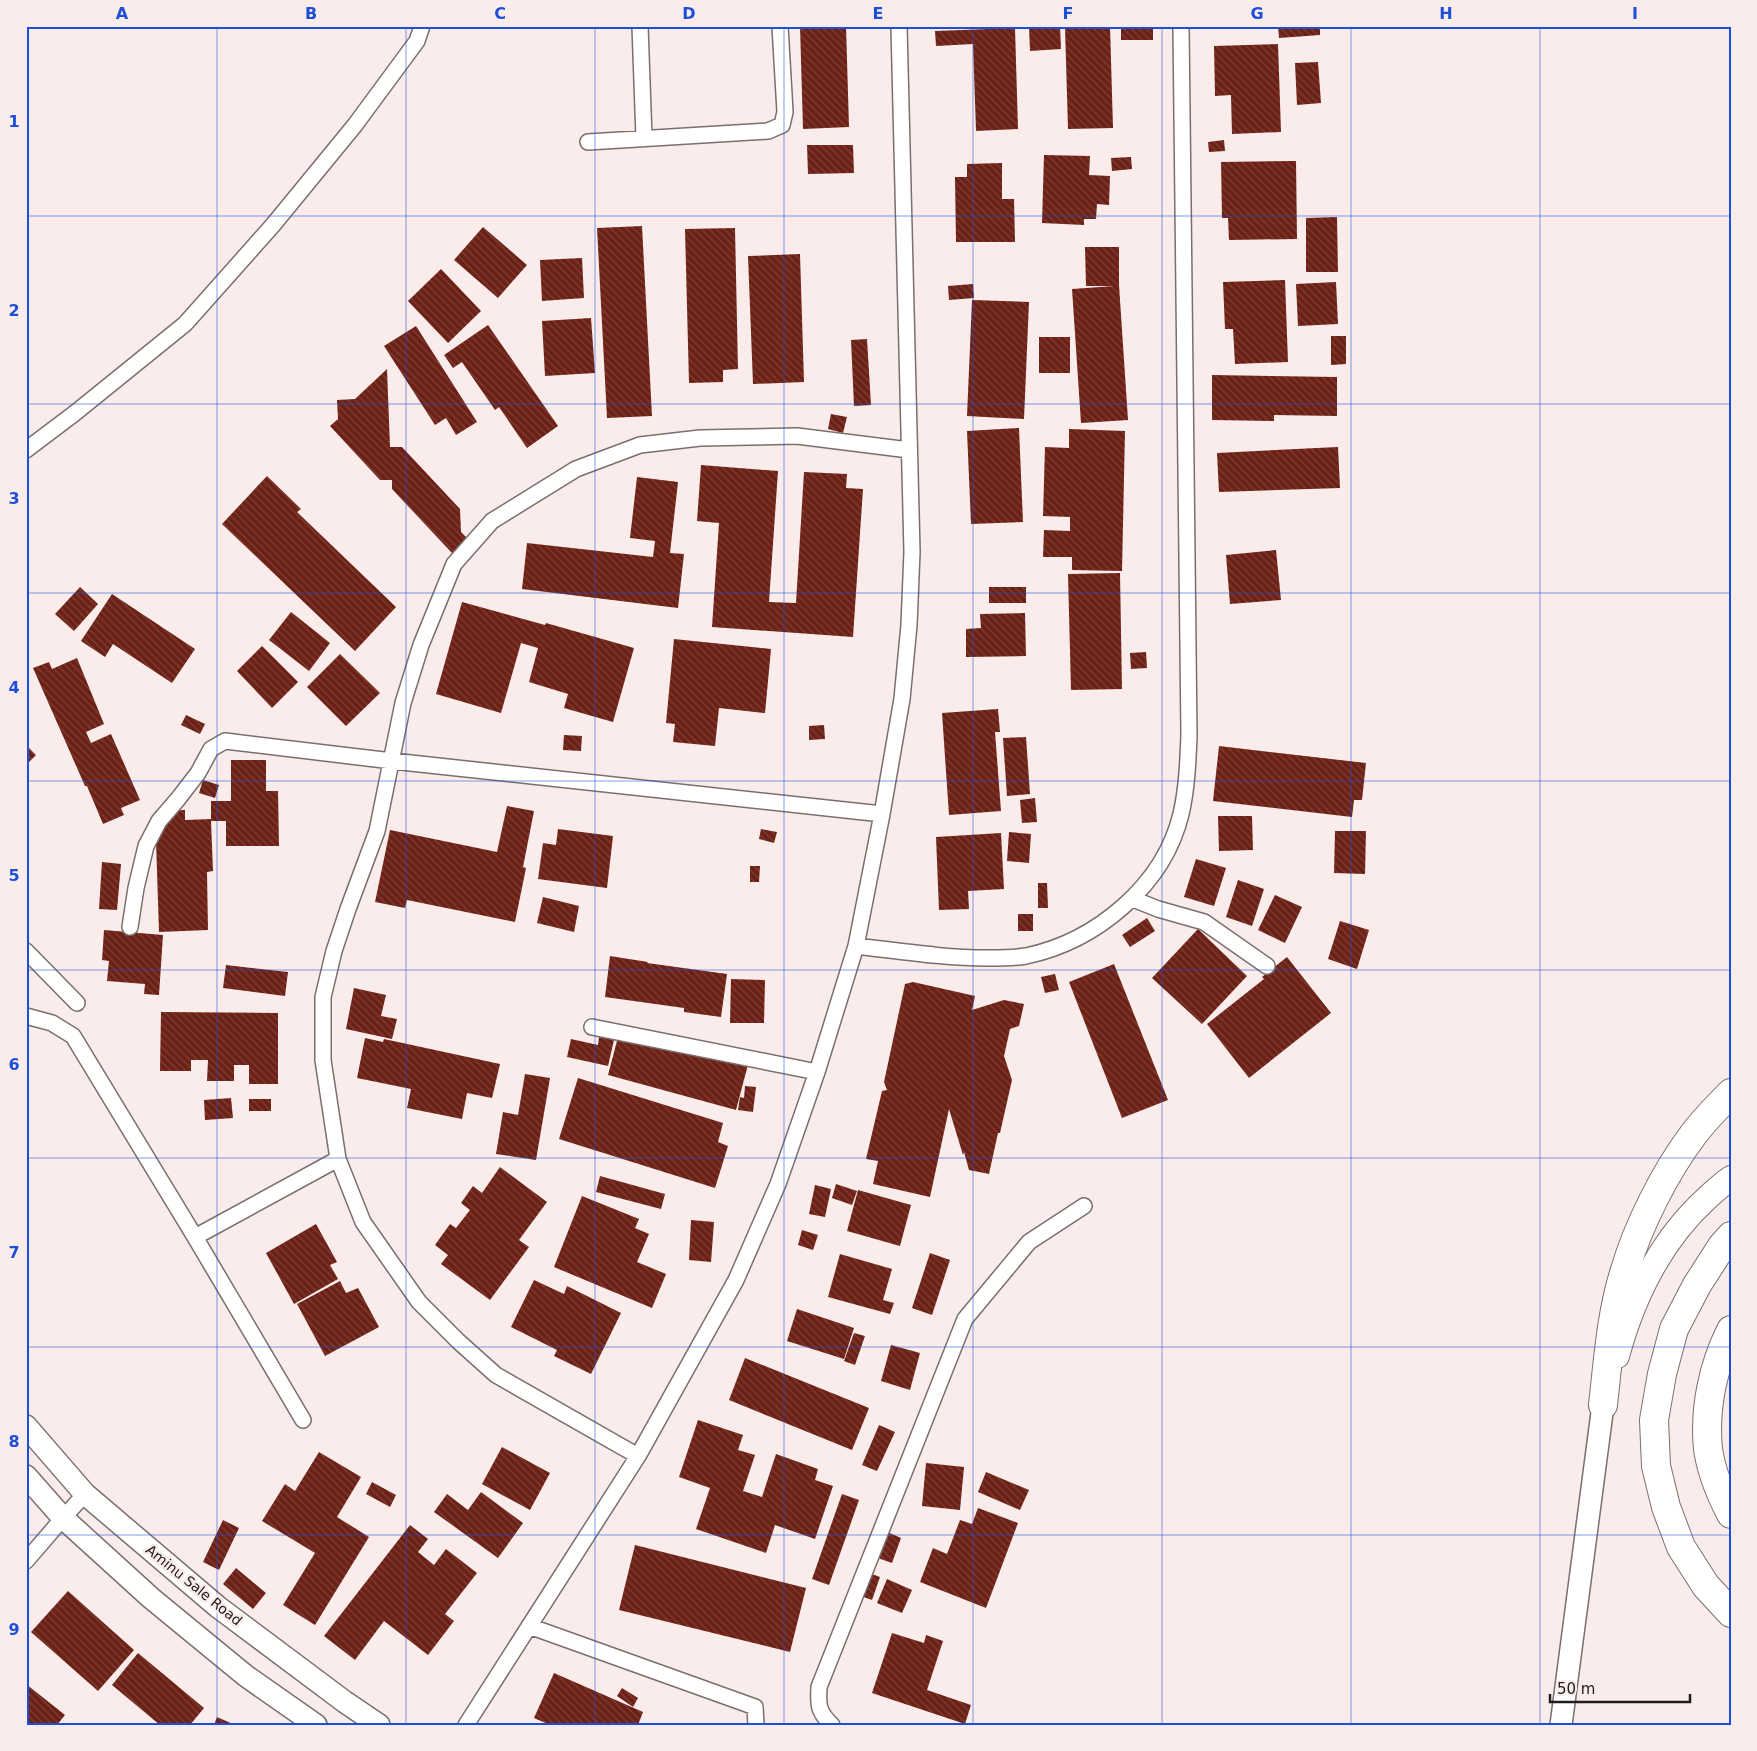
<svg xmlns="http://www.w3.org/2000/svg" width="1757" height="1751" viewBox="0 0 1757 1751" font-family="'DejaVu Sans',sans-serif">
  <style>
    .building { fill: url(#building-back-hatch) }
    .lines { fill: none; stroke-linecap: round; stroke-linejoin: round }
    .street-casing { stroke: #7a6f6d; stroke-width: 18 }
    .secondary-casing { stroke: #7a6f6d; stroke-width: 24 }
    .primary-casing { stroke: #7a6f6d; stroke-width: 26 }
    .highway-casing { stroke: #7a6f6d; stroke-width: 30 }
    .street { stroke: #fff; stroke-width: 15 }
    .secondary { stroke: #fff; stroke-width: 21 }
    .primary { stroke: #fff; stroke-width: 24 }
    .highway { stroke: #fff; stroke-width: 28 }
    .grid { fill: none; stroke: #1d4ed8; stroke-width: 1; stroke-opacity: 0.55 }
    .labels { text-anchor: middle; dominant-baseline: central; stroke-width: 5; stroke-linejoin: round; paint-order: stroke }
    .street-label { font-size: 14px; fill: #201c1b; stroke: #f9ecea }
    .neatline { fill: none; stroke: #1d4ed8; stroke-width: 2 }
    .grid-label { font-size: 16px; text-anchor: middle; font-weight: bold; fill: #1d4ed8 }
  </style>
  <defs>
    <pattern id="building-back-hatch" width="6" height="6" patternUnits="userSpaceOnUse" patternTransform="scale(1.25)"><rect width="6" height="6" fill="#6d2116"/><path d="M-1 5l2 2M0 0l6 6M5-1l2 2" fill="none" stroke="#7d4037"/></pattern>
  </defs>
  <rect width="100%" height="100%" fill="#f9ecea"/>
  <!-- building -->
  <path class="building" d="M800 26H846L849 127 803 129Z
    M1060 26 1061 49 1030 51 1029 27Z
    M1110 26 1113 128 1068 129 1065 27Z
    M1121 26H1153V40H1121Z
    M1278 26H1320V35L1279 38Z
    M1015 28 1018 129 976 131 973 44 936 46 935 31Z
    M1278 44 1281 132 1232 134 1231 95 1215 96 1214 46Z
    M1318 62 1321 103 1297 105 1295 63Z
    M1224 140 1225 151 1209 152 1208 142Z
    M807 145H853L854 173 808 174Z
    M1044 155 1090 156 1089 175 1110 176 1109 205 1097 204 1096 219H1084V225L1042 223Z
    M1131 157 1132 169 1112 171 1111 158Z
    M1296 161 1297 239 1229 240 1228 218H1222L1221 162Z
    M1002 163V199H1014L1015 242H956L955 177H967V164Z
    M1337 217 1338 272H1306V218Z
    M642 226 652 416 607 418 597 228Z
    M483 227 527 265 498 298 454 260Z
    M735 228 738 369 723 370V382L689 383 685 229Z
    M1085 247H1119V285L1128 420 1081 423 1072 289 1114 286H1086Z
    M800 254 804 382 753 384 748 256Z
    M582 258 584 298 542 301 540 260Z
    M441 269 481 311 448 343 408 301Z
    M1285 280 1288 362 1235 364 1233 329H1225L1223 282Z
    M1336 282 1338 324 1298 326 1296 284Z
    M973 284 974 298 949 300 948 286Z
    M972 300 1029 302 1024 419 967 416Z
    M591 318 595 373 545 376 542 321Z
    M488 325 558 426 527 448 499 407 495 410 462 362 453 368 444 355Z
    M416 326 477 422 456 435 446 418 435 425 384 346Z
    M1331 336H1346V364L1331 365Z
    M1039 337H1070V373H1039Z
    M867 339 871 405 854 406 851 340Z
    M387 369 390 447H402L460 509 461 532 468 539 452 553 392 489V480H380L330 426 338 419 337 400 355 399Z
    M1212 375 1337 377V416L1274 415V421L1212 420Z
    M831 414 847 417 843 433 828 429Z
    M1019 428 1023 522 971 524 967 431Z
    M1069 429 1125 431 1122 571 1072 570V557H1043L1044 530 1070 531V517L1043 516 1045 447 1069 448Z
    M1338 447 1340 488 1219 492 1217 453Z
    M701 465 778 471 769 602 796 603 804 472 847 474 846 488 863 489 853 637 712 627 719 523 697 521Z
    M267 476 301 509 297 512 396 607 355 651 222 524Z
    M637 477 678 482 670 553 684 554 678 608 522 589 527 543 653 557 655 541 630 538Z
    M1276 550 1281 600 1230 604 1226 555Z
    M1120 573 1122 689 1071 690 1068 574Z
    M80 587 98 604 74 631 55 614Z
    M989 587H1026V603H989Z
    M112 594 195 649 172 683 113 644 105 657 81 641Z
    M462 602 545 625 546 623 634 648 613 722 564 708 568 694 529 682 538 648 521 643 501 713 436 694Z
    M291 612 330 643 309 671 269 640Z
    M1025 613 1026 656 966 657V629L981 628 980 614Z
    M674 639 771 649 765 713 719 708 715 746 673 742 675 724 666 723Z
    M262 646 298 682 272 708 237 671Z
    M1146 652 1147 668 1131 669 1130 653Z
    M340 654 380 693 346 726 307 687Z
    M77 658 104 724 86 732 91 743 111 734 140 800 121 808 124 815 103 824 87 786H85L33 668 49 662 52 669Z
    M998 709 1000 732H995L1001 811 949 815 942 713Z
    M186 715 205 724 200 734 181 725Z
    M824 725 825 739 809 740V726Z
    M564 735 582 736 581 751 563 750Z
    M1026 737 1030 794 1007 796 1003 738Z
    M1219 746 1366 763 1362 800H1354L1352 817 1213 801Z
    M29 748 36 755 26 765V751Z
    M231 760H266V791H278L279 846H226V821H211L213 871 207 872 208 930 159 932 155 811 185 810V820L211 819V801H231Z
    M203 780 219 785 215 798 199 793Z
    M1035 798 1037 822 1022 823 1020 800Z
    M507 806 534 811 523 867 526 868 515 922 407 900 405 908 375 902 390 830 497 852Z
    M1218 816H1252L1253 850 1219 851Z
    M558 829 613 836 607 888 538 879 543 843 556 845Z
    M761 829 777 832 774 843 759 839Z
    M1335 831H1366L1365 874 1334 873Z
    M1009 832 1031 834 1029 863 1007 861Z
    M1001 833 1004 889 968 891 969 909 939 910 936 837Z
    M1196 859 1226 868 1214 906 1184 897Z
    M102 862 121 864 117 910 99 909Z
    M750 866H760L759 882H750Z
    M1238 880 1264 889 1252 926 1226 917Z
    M1038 883H1047L1048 908H1038Z
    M1275 895 1302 907 1285 943 1258 930Z
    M543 897 579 906 574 932 537 923Z
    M1018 914H1033V931H1018Z
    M1147 918 1155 931 1130 947 1122 935Z
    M1340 921 1369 930 1357 969 1328 959Z
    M1198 929 1247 976 1202 1024 1152 978Z
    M104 930 163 935 159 995 144 994 145 984 107 981 109 961 102 960Z
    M610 956 648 962 647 963 727 974 721 1017 684 1012V1008L605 997Z
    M1287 957 1331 1013 1249 1078 1207 1024 1264 979 1262 977Z
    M1114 964 1168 1100 1122 1118 1069 982Z
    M226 965 288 972 285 996 223 988Z
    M1055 974 1059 990 1045 993 1041 977Z
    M731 979 765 980 764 1023H730Z
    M913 982 975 996 972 1010 1004 1000 1024 1004 1019 1026 1010 1029 1004 1056 1012 1080 1000 1133H998L989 1174 969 1170 964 1152 963 1155 949 1109 930 1197 873 1184 878 1161 866 1159 882 1091 887 1090 884 1082 905 984Z
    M354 988 386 995 381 1016 397 1019 392 1039 346 1029Z
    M161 1012 278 1013V1084H249V1065H234V1081H207L208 1060H191V1071H160Z
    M599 1037 614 1040 608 1066 567 1057 571 1039 598 1045Z
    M618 1037 659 1048V1045L749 1061 736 1110 608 1075Z
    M365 1038 383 1042 384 1039 500 1064 492 1098 467 1093 462 1119 407 1108 411 1089 357 1078Z
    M525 1074 550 1078 536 1160 496 1154 503 1112 518 1115Z
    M578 1078 723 1123 718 1142 728 1146 715 1188 559 1139Z
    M745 1086 756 1087 753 1112 738 1110 740 1097 744 1098Z
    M231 1098 233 1118 205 1120 204 1100Z
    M249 1099H271V1111H249Z
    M500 1167 547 1202 519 1240 529 1247 490 1300 441 1264 448 1255 435 1245 450 1224 456 1228 470 1210 461 1203 473 1186 482 1193Z
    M600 1176 665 1194 661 1209 596 1192Z
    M836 1184 857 1191 852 1205 832 1198Z
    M815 1185 831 1189 825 1217 809 1214Z
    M858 1190 911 1205 900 1246 847 1231Z
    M582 1196 639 1219 635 1228 649 1234 637 1262 666 1274 652 1308 554 1267Z
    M691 1220 714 1222 711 1262 689 1260Z
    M316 1224 337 1262 330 1265 338 1279 294 1304 266 1253Z
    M802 1230 818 1235 813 1250 798 1245Z
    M930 1253 950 1260 932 1315 912 1308Z
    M840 1254 892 1269 883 1300 894 1303 890 1314 828 1297Z
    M534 1280 564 1294 567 1286 621 1313 591 1374 554 1356 557 1350 511 1327Z
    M340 1281 346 1293 358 1288 379 1327 325 1356 297 1304Z
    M797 1309 854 1328 844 1359 787 1341Z
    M854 1333 865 1336 855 1365 844 1361Z
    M891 1345 920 1353 910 1390 881 1381Z
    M745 1358 869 1408 852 1450 729 1400Z
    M698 1420 743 1435 738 1450 755 1455 743 1491 762 1497 776 1454 818 1469 815 1480 833 1486 815 1539 775 1525 766 1553 696 1529 710 1488 679 1477Z
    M879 1425 895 1432 877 1471 862 1465Z
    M502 1447 550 1473 530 1510 482 1484Z
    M319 1452 361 1477 337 1517 369 1537 315 1625 283 1605 315 1553 262 1521 285 1484 295 1491Z
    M926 1463 964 1467 960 1510 922 1506Z
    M986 1472 1029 1490 1020 1510 978 1492Z
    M372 1482 396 1495 390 1507 366 1494Z
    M481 1492 523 1523 498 1558 434 1512 447 1494 468 1510Z
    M842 1494 859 1500 829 1585 812 1579Z
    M978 1508 1018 1523 986 1608 920 1582 933 1548 947 1554 960 1520 972 1524Z
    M223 1520 239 1528 219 1570 203 1562Z
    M410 1525 428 1539 418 1552 434 1565 446 1549 477 1573 445 1614 454 1621 428 1655 384 1621 355 1660 324 1636Z
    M885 1531 901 1538 892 1563 875 1557Z
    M635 1545 806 1588 790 1652 619 1610Z
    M236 1568 266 1593 253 1609 223 1584Z
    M869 1573 880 1577 872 1600 861 1596Z
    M887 1579 912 1590 902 1613 877 1603Z
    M68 1591 134 1650 98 1691 31 1632Z
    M892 1633 924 1643 926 1635 943 1641 927 1690 971 1705 965 1724 872 1693Z
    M138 1653 204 1708 190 1725H160L112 1685Z
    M554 1673 643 1712 638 1725H550L534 1718Z
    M26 1684 65 1715 57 1725H26Z
    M622 1688 638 1698 633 1707 617 1696Z
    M217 1717 235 1725H214Z"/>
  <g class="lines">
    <defs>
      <path id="street" d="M640 26 644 138
        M588 142 768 131 782 125 785 112 780 26
        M26 450 75 413 185 324 273 225 355 125 417 41 422 26
        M1133 899 1158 909 1204 922 1267 966
        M130 927 136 888 146 846 159 821 178 799 198 773 211 749 225 741 392 761 882 814
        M856 946C900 951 944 958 988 958 1000 958 1014 958 1026 956 1097 941 1164 885 1181 814 1187 788 1188 761 1189 735L1181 26
        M26 951 77 1003
        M26 1016 52 1023 73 1036 195 1237 303 1420
        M592 1027 817 1072
        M195 1237 338 1159
        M638 1456 496 1375 458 1341 419 1302 363 1222 338 1159 323 1060V997L334 951 348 909 377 831 403 703 421 645 454 564 492 521 576 469 640 445 700 438 797 436 909 450
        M26 1561 63 1518 85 1494
        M529 1626 755 1707 756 1725
        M466 1725 638 1456 736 1280 778 1184 817 1072 856 946 882 814 902 699 909 625 912 552 899 26
        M832 1725C818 1712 818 1705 819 1687L965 1319 1029 1242 1084 1206"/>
      <path id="secondary" d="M26 1426 85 1494 218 1607 345 1702 379 1725
        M26 1476 63 1518 151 1598 246 1676 316 1725
        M1561 1725 1603 1405"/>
      <path id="primary" d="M1617 1356C1633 1297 1661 1240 1707 1198 1715 1191 1722 1184 1731 1178"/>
      <path id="highway" d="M1731 1236 1722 1246 1697 1285 1674 1329 1662 1374 1654 1420 1656 1466 1666 1507 1681 1547 1706 1586 1731 1613
        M1731 1330C1713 1366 1704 1408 1708 1449 1711 1470 1721 1495 1731 1514
        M1603 1405C1608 1361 1611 1313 1625 1270 1638 1226 1665 1172 1693 1135 1704 1120 1718 1106 1731 1093"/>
    </defs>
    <!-- street casing -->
    <use href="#street" class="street-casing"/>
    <!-- secondary casing -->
    <use href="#secondary" class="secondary-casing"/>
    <!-- primary casing -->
    <use href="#primary" class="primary-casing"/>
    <!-- highway casing -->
    <use href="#highway" class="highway-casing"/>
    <!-- street -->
    <use href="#street" class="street"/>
    <!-- secondary -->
    <use href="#secondary" class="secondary"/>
    <!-- primary -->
    <use href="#primary" class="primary"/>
    <!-- highway -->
    <use href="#highway" class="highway"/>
  </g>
  <!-- grid -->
  <path class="grid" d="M217 26V1725M406 26V1725M595 26V1725M784 26V1725M973 26V1725M1162 26V1725M1351 26V1725M1540 26V1725M26 216H1731M26 404H1731M26 593H1731M26 781H1731M26 970H1731M26 1158H1731M26 1347H1731M26 1535H1731"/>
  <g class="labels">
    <!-- street labels -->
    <g class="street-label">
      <text transform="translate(194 1585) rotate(39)">Aminu Sale Road</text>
    </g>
  </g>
  <!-- border -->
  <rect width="1757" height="1751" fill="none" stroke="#f9ecea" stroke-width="55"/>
  <!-- scale -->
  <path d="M1550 1694v8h140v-8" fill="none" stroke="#201c1b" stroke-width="2.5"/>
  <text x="1557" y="1694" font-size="15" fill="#201c1b" stroke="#f9ecea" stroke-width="4" paint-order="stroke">50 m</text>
  <rect x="28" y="28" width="1702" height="1696" class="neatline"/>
  <g class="grid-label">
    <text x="122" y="19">A</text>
    <text x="311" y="19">B</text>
    <text x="500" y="19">C</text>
    <text x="689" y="19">D</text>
    <text x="878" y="19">E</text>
    <text x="1068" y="19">F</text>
    <text x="1257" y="19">G</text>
    <text x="1446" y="19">H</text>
    <text x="1635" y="19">I</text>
    <text x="14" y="127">1</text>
    <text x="14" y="316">2</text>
    <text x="14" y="504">3</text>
    <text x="14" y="693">4</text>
    <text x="14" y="881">5</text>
    <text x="14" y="1070">6</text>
    <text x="14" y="1258">7</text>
    <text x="14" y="1447">8</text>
    <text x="14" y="1635">9</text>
  </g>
</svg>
